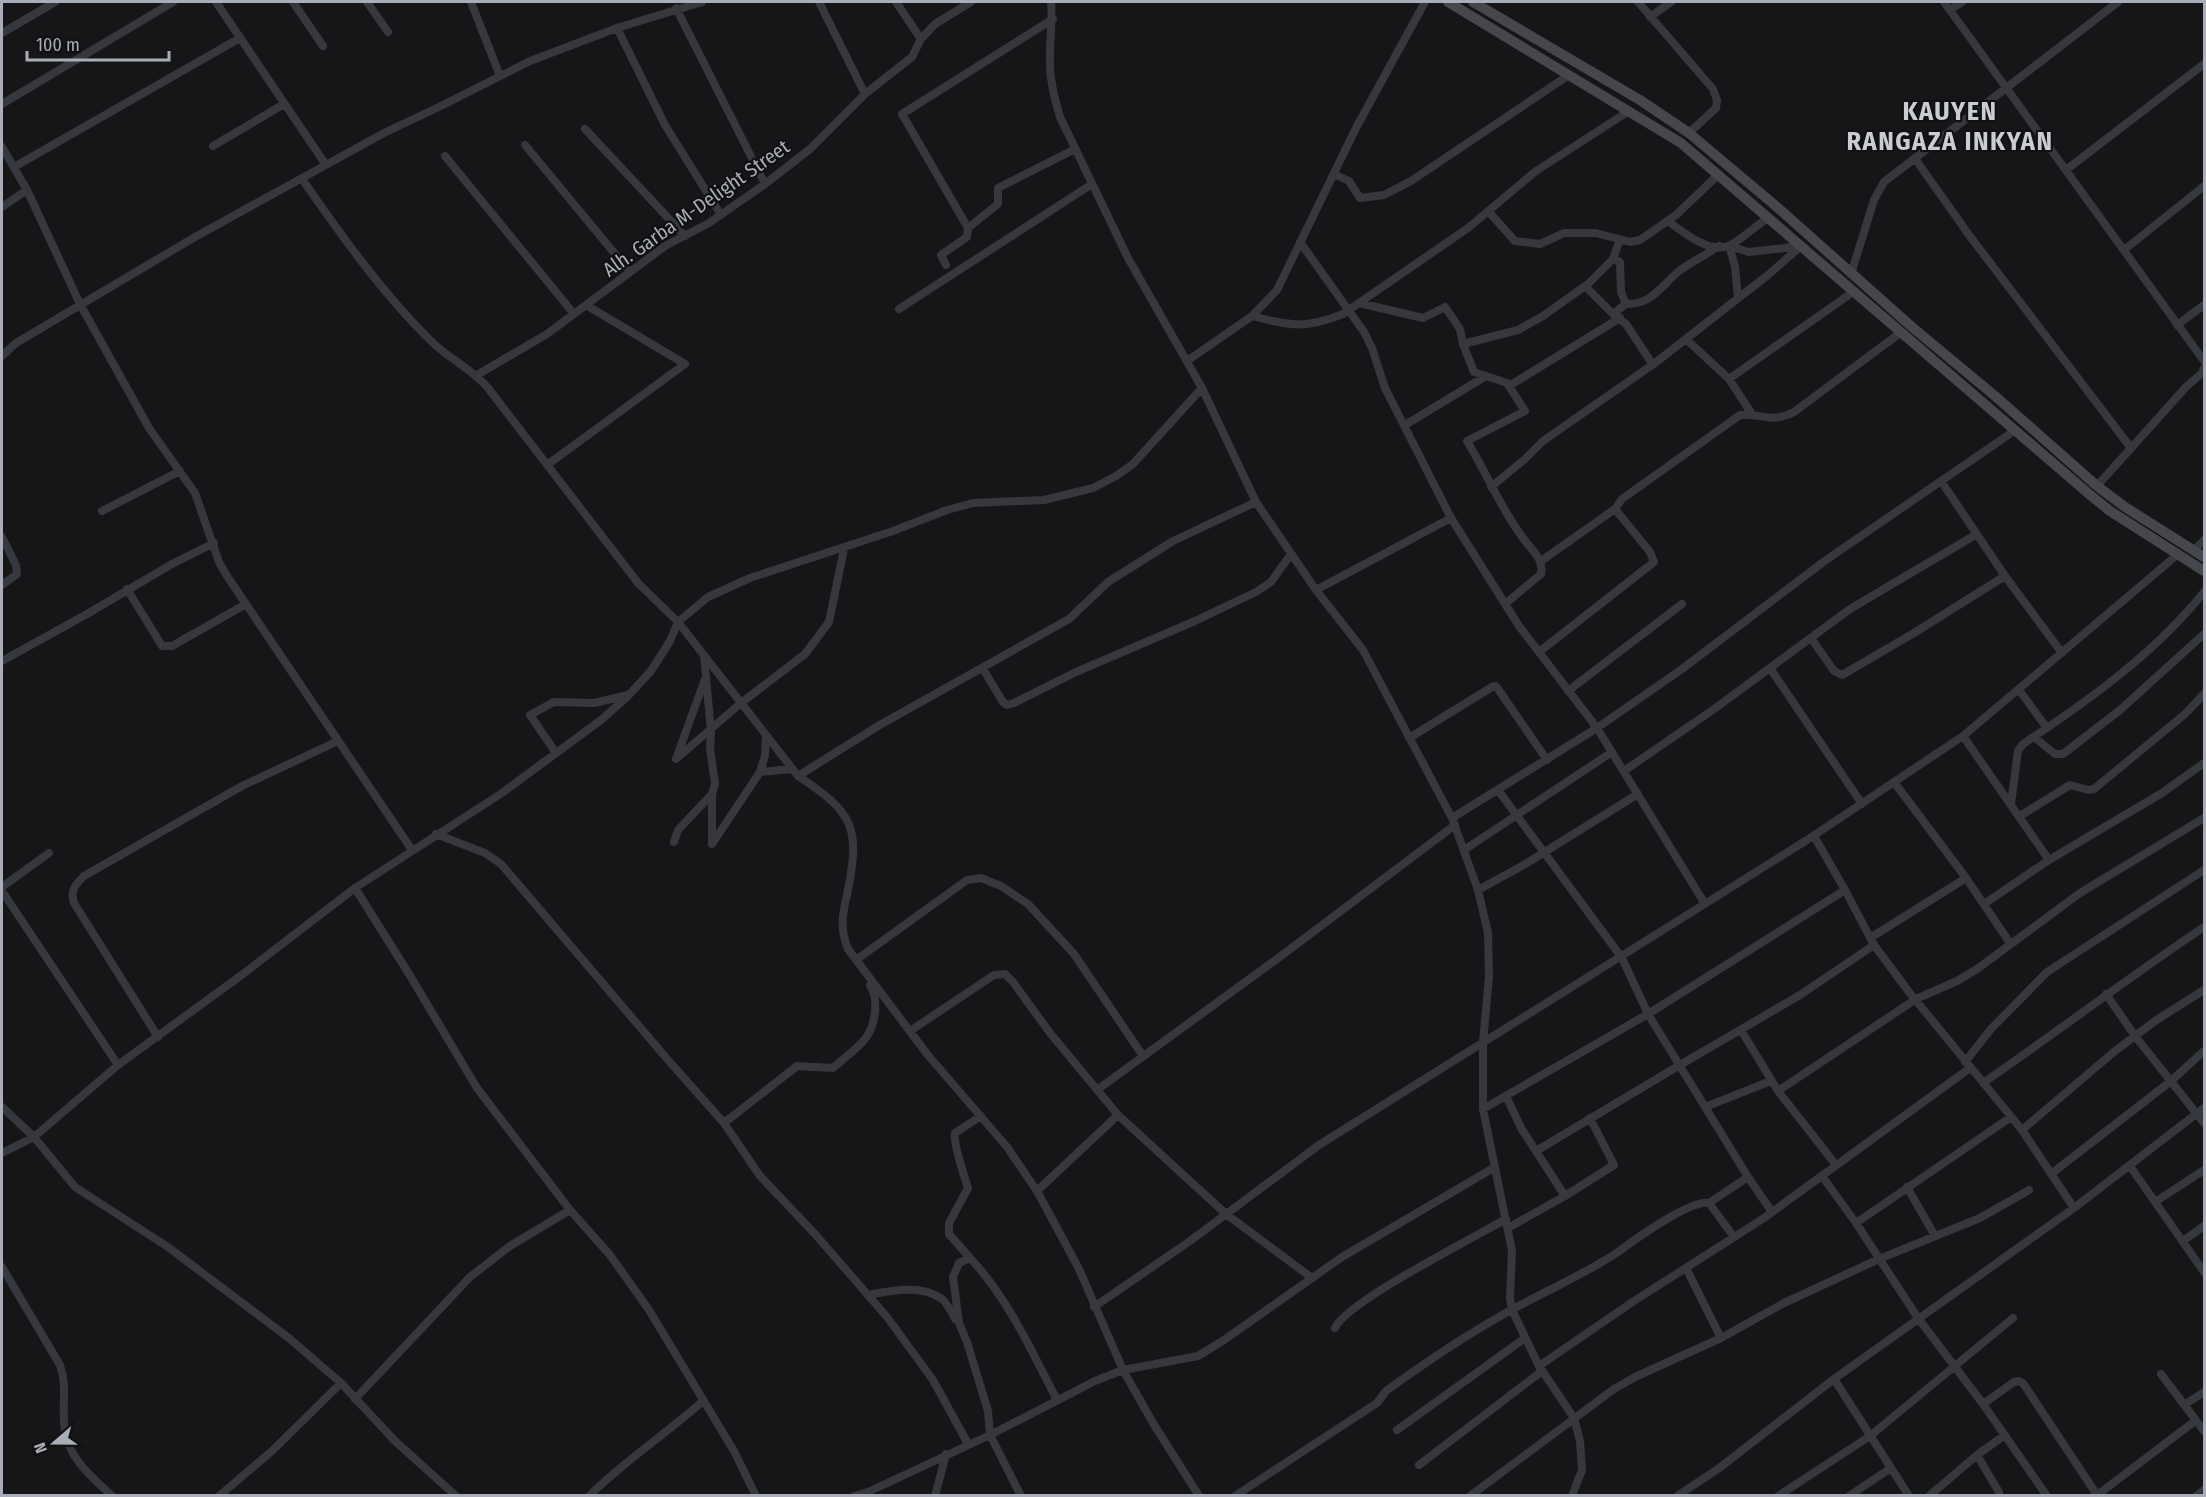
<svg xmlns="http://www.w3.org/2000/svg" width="2206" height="1497" viewBox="0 0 2206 1497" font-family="'Fira Sans Condensed',sans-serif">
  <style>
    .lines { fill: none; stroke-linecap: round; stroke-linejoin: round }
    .minor { stroke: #37383d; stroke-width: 8 }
    .secondary { stroke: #45474c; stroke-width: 10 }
    .labels { text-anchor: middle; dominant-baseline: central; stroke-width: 4.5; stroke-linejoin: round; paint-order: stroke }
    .street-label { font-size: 20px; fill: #a8adb7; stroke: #111113 }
    .district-label { font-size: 26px; font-weight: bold; letter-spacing: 1.5px; fill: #c9ccd3; stroke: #111113 }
  </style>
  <rect width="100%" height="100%" fill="#161618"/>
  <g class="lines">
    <!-- minor -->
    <path class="minor" d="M216 2 326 165
      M293 2 323 46
      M367 2 388 32
      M471 2 500 76
      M819 2 865 94
      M896 2 921 39
      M1051 2C1053 23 1049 43 1050 65 1050 82 1055 100 1060 117L1128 258 1202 388 1256 502 1316 590 1363 650 1452 818 1478 890 1488 933 1489 976 1483 1043V1109L1512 1251 1510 1298 1512 1310 1539 1366 1574 1418 1580 1441 1582 1470 1572 1496
      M1638 2 1713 89 1717 100 1716 108 1689 133
      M1944 2 2204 361
      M676 8 765 184
      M1950 10 1962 2
      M1650 17 1671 2
      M617 28 665 125 721 215
      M2 33 55 2
      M2 104 173 2
      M585 129 685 236
      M525 145 630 272
      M213 146 284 104
      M2 147 27 190 80 304 149 428 195 493 219 562 227 576 412 850
      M445 156 574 314
      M1916 160 1969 235 2131 448
      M14 167 240 38
      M2066 170 2204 64
      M1334 174 1349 181 1360 198 1384 195 1411 181 1569 75
      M302 179C341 235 382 293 431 341 449 359 472 369 488 388L638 583 678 622 798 776 878 726 1069 619 1108 582 1173 541 1256 502
      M2 207 27 190
      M1488 211 1515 241 1540 244 1564 233H1596L1630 242 1640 240 1676 215 1718 175
      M1668 221C1683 232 1708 253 1728 246 1737 243 1758 224 1768 218
      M968 228 902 114 1053 19
      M1300 242 1364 332 1372 348 1385 388 1451 518 1519 626 1597 728 1705 904
      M1729 246 1749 252 1801 246
      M1729 246 1735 266 1738 298
      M2124 250 2204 186
      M1613 259 1620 262 1621 292 1626 304C1652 305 1661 286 1679 271 1691 262 1706 255 1719 246
      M946 265 941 255 967 237 968 228 998 204V188L1075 149
      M1851 274 1874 200 1884 182 2118 2
      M1585 286 1613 314 1626 304
      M1359 303 1423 318 1445 307 1460 329 1463 344 1474 372 1507 383 1525 411 1467 441C1487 474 1502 511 1526 542 1534 552 1544 561 1541 574L1505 604
      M899 309 1092 184
      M1613 314 1626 324 1653 365
      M1252 316C1290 326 1306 329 1343 314L1468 228 1536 171 1629 111
      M2177 325 2204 305
      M1686 339 1729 379 1752 414
      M1463 344 1518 330 1543 316 1588 284 1613 259 1620 239
      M2 356 16 343 195 237 384 133 443 105 530 61 617 28 702 2
      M1187 361 1252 316 1277 290 1357 126 1425 2
      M477 375 547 334 665 246 709 223 765 184 810 149 865 94 912 57 921 39 935 24 971 2
      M1729 379 1853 292
      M1509 386 1620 318
      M1405 425 1486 376
      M547 465 685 364 586 305
      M1941 481 2005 576 2062 653
      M2097 486 2186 387 2202 373 2204 368
      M1491 487 1525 459 1543 441 1655 363 1768 275 1801 246
      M102 511 180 471
      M2 537 16 565 17 574 2 585
      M2194 550 2204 540
      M1541 561 1615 509 1622 499 1740 415C1763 413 1770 424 1794 412L1900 333
      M127 589 162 646H172L246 604
      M1316 590 1451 518
      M1811 638 1834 671 1842 675 1914 633 2005 576
      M1539 652 1654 562 1650 552 1615 509
      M704 655 711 732 710 748 715 784 712 794V844L760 772 765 756 766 735
      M2 661 87 614 172 564 214 543
      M1770 668 1862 804
      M983 669 1003 702 1007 705 1014 703 1076 672 1195 621 1256 592 1271 582 1291 554
      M705 679 676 759 741 703 805 654 829 622 844 549
      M2019 690 2047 728
      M1568 691 1682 604
      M1963 736 2049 860
      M2034 737 2055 754H2063L2120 710 2204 634
      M1409 738 1492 687 1496 686 1547 760
      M556 753 530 715 554 702 594 703 628 695
      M1624 771 1717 707 1850 609 1977 534
      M760 772 792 769
      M798 776C854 813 861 827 847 895 842 915 840 930 848 949L927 1054 1007 1147 1037 1191 1079 1269 1123 1370 1153 1423 1199 1496
      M1894 782 1966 878 2010 943
      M1498 790 1622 958 1648 1014 1748 1177
      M2011 804 2018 751 2023 744C2088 701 2155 653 2204 592
      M2020 816 2070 785 2089 790 2094 789 2185 714 2204 694
      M1452 818 1597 728 1682 669 1826 560 2014 431
      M436 834 485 853 501 864 668 1060 724 1123 760 1176 815 1234 887 1317 933 1380 968 1444
      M1814 836 1845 890 1874 945 1909 992 2022 1130 2074 1208
      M674 842 678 830 712 794
      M1464 850 1612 752
      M2 887 49 853
      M355 888 409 974 477 1088 570 1210 610 1255 649 1310 734 1451 756 1496
      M1478 890 1522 866 1638 794
      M2 891 118 1065
      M1984 904 2049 860 2162 793 2204 763
      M1870 938 1966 878
      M856 960 967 880 981 878 1001 886 1028 904 1074 954 1143 1056
      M2106 994 2135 1036 2204 1123
      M1741 1030 1778 1091 1836 1165
      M910 1031 994 975 1005 974 1013 982 1050 1033 1118 1115 1226 1214 1312 1278
      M158 1037 74 903C70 890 75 885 84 876L242 786 338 741
      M1965 1062 1991 1029 2047 972 2204 870
      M1983 1083C2057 1032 2129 977 2204 927
      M1097 1090 1281 956 1455 825
      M1778 1091 1916 999 1957 981 1977 969 2080 893 2204 818
      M1506 1096 1521 1128 1565 1196
      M2 1107 34 1137 75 1187 168 1247 290 1339 341 1383 395 1441 456 1496
      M1705 1107 1771 1081
      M1483 1109 1648 1014 1845 890
      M724 1123 797 1066 833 1068C844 1058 857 1049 865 1039 876 1025 879 999 870 985
      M2022 1130 2115 1051 2155 1021 2204 990
      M1536 1151 1680 1065 1800 995 1874 945
      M2 1153 34 1137 118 1065 243 974 355 888 502 793 601 720 626 698 651 671 670 641 678 622 708 597 750 578 893 531 947 510 973 503 1044 500 1093 488 1116 476 1133 464 1202 388
      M2130 1166 2204 1272
      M2051 1174 2171 1081 2204 1051
      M1822 1176 1856 1223 1918 1318 1983 1404 2047 1496
      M1907 1187 1935 1236
      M1037 1191 1118 1115
      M2155 1202 2204 1170
      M1709 1203 1748 1177 1772 1212
      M1856 1223 2011 1117
      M1508 1228 1565 1196 1614 1165 1590 1118
      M2183 1241 2204 1226
      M970 1258 949 1234V1223L968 1188C964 1175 953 1144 955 1133L981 1116
      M2 1267 60 1365C68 1387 61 1409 65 1431 69 1459 92 1477 112 1496
      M1686 1268 1721 1338
      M868 1295C890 1291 921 1284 942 1299 947 1303 952 1313 955 1319
      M1094 1307 1190 1241 1319 1145 1807 840 1963 736 2177 555
      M1335 1328C1346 1302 1475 1237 1506 1219
      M1539 1366 1634 1301 1764 1218 1970 1068
      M2161 1374 2204 1431
      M1834 1379 1909 1496
      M355 1399 470 1277 510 1246 570 1210
      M1983 1404 2014 1382 2019 1381 2023 1383 2097 1495
      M2184 1405 2204 1392
      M1397 1430 1525 1338
      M1977 1455 1999 1492V1496
      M1419 1465 1542 1371
      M219 1496 272 1451 341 1383
      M589 1496C624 1461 666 1434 703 1401
      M854 1496 868 1492 990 1435 1095 1381 1123 1370 1198 1356 1224 1340 1342 1257 1495 1167
      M935 1496 946 1454
      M1021 1496 990 1435 988 1411 967 1342 959 1323 953 1277 959 1263 970 1258C1008 1298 1032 1352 1057 1400
      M1235 1496 1377 1403 1386 1391C1426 1362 1469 1333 1513 1309 1548 1290 1585 1274 1618 1252 1634 1240 1691 1199 1709 1203L1734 1237
      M1470 1496 1614 1389 1635 1377 1721 1338 1784 1303 1879 1259 1980 1218 2029 1190
      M1677 1496 1718 1469 1834 1379 2074 1208 2204 1108
      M1778 1496 1870 1436 2013 1318
      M1849 1496 1891 1468
      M1929 1496 1977 1455 2005 1435
      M2096 1496 2195 1421
      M2196 1496 2204 1490"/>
    <!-- secondary -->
    <path class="secondary" d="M1448 2 1681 143 2089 494 2110 511 2204 571
      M1473 2 1640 100 1689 133 1777 207 1912 327 1995 396 2097 486 2125 507 2204 557"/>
  </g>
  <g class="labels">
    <!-- street labels -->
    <g class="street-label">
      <text transform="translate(696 208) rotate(-35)">Alh. Garba M-Delight Street</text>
    </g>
    <!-- district labels -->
    <g class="district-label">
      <text x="1950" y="111">KAUYEN<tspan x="1950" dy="30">RANGAZA INKYAN</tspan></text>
    </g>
  </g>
  <!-- border -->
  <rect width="2206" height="1497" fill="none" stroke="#a8adb7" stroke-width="6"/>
  <!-- north arrow -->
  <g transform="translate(54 1443) rotate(250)" stroke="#111113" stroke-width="4.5" paint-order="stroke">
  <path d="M0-4.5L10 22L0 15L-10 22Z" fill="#a8adb7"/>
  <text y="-9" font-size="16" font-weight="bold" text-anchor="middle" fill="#a8adb7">N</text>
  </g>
  <!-- scale -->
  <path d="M27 51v9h142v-9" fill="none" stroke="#a8adb7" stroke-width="3"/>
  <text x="36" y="51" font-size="18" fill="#a8adb7" stroke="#111113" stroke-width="4.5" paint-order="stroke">100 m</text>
</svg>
